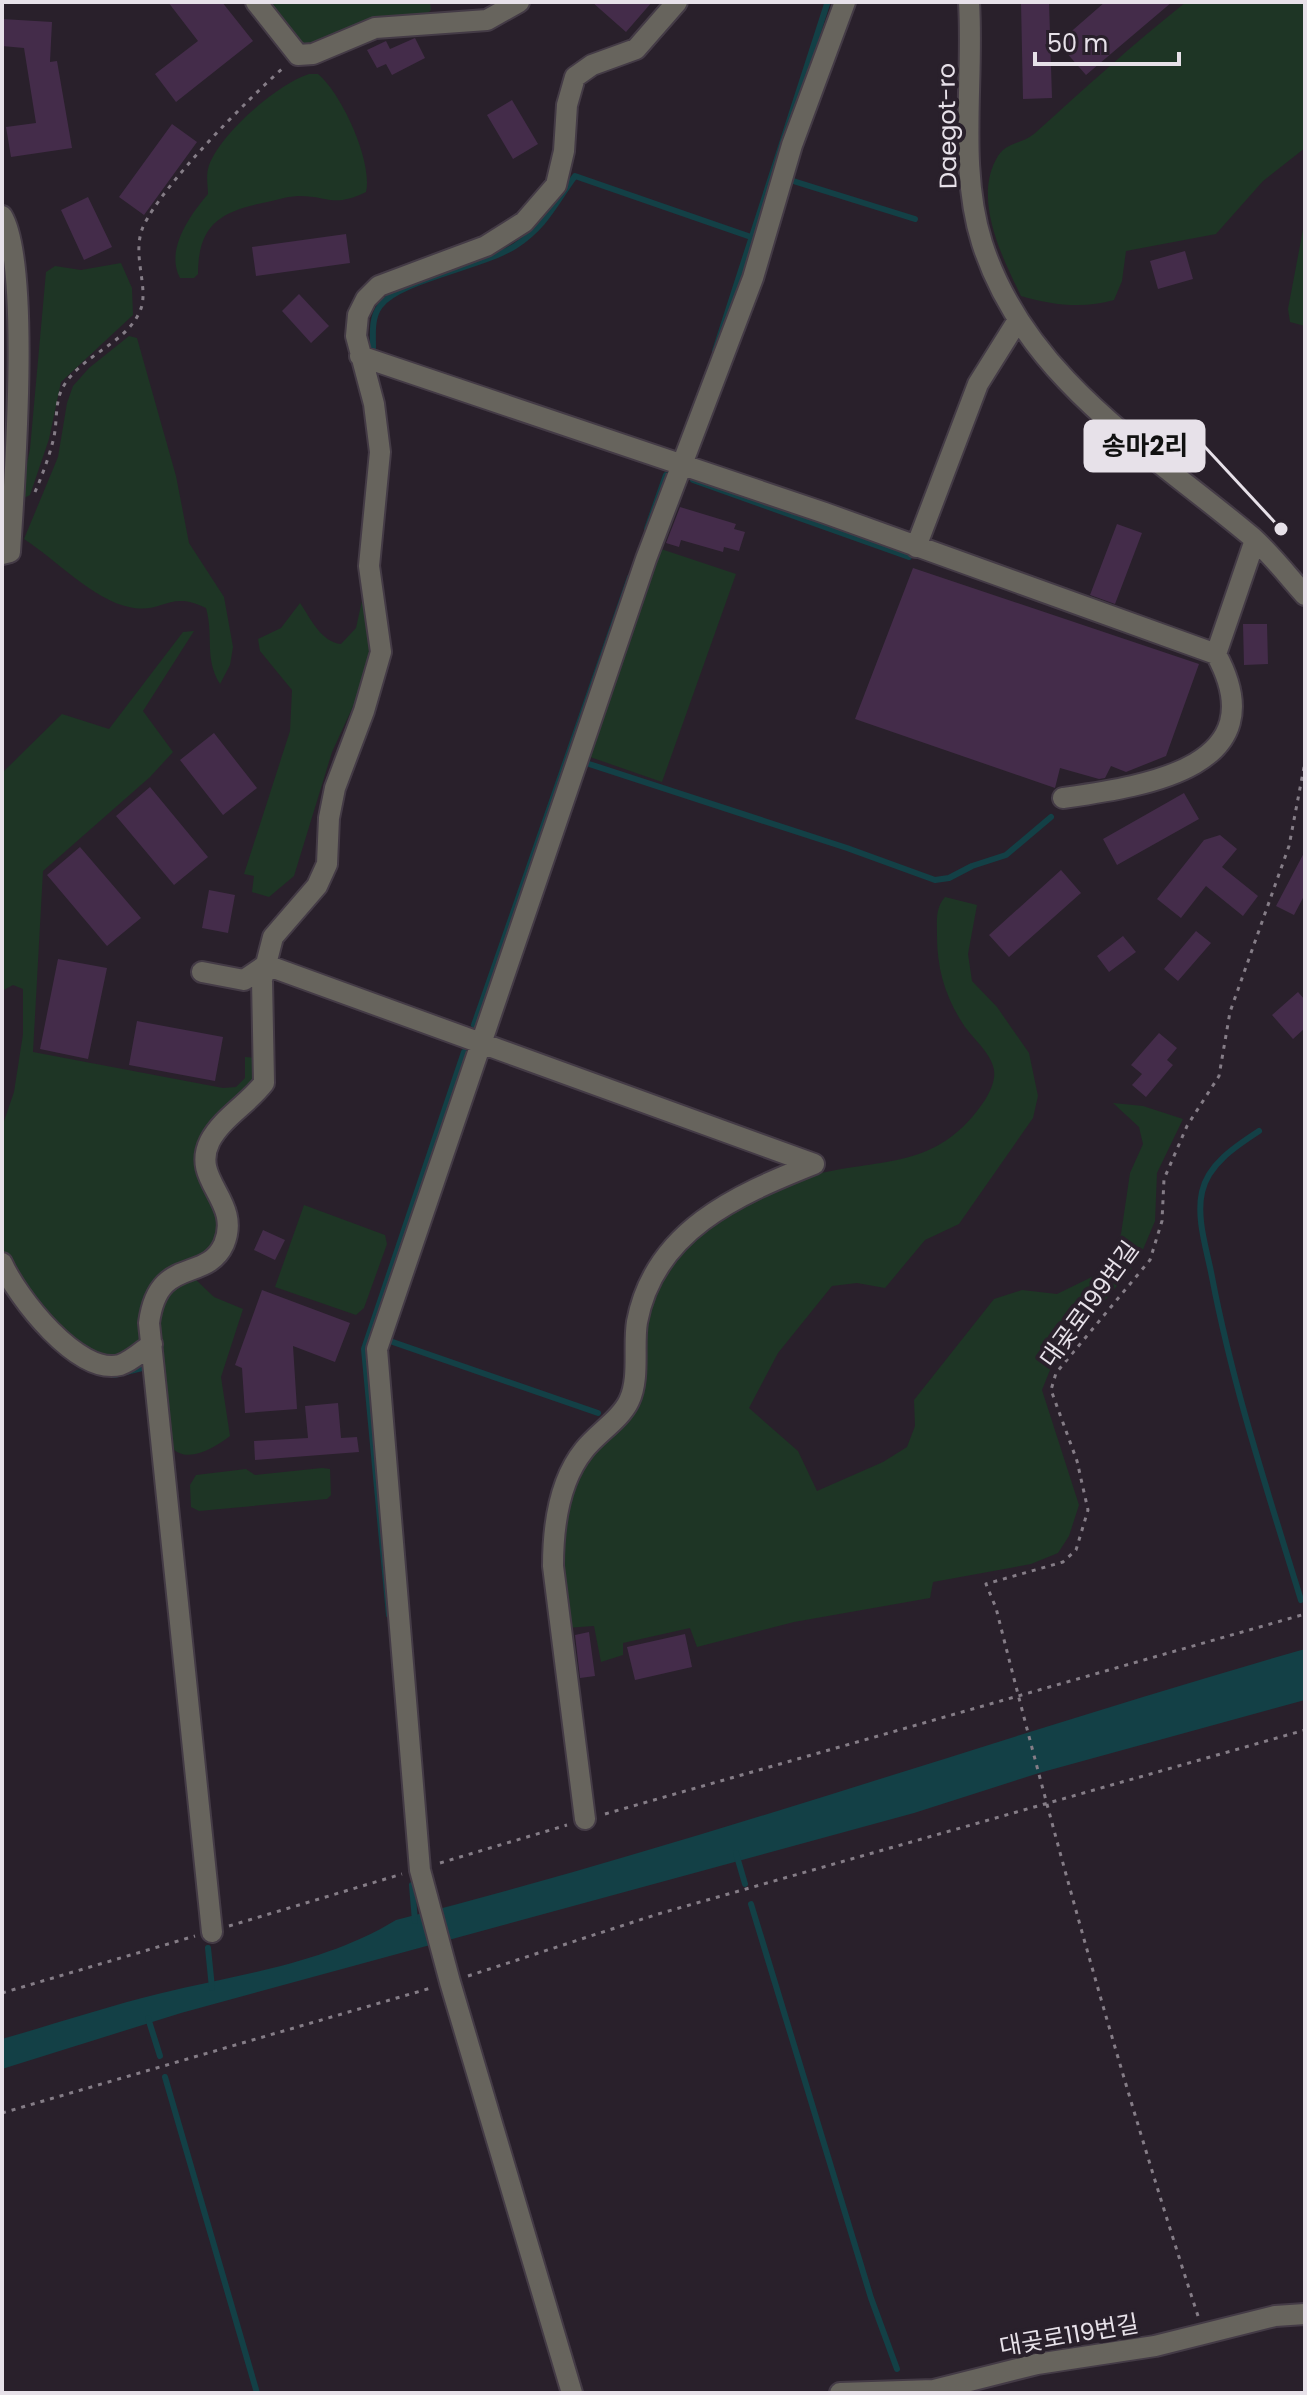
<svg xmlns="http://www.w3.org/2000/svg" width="1307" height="2395" viewBox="0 0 1307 2395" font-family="Poppins,'Noto Sans KR',sans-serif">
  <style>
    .green { fill: #1e3525 }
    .water { fill: #134046 }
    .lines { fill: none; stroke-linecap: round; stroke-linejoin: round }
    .stream { stroke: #134046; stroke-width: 6 }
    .building { fill: #442c4a }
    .minor-casing { stroke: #443b46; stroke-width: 24 }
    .path { stroke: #857d87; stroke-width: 3; stroke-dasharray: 4 6; stroke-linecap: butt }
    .minor { stroke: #67645d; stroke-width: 20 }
    .labels { text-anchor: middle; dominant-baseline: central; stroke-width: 8; stroke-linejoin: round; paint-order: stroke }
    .street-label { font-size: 24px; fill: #e7e1e9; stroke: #29202b }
    .leader { fill: none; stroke: #e7e1e9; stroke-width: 3 }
    .callout-dot { fill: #e7e1e9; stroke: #29202b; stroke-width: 3 }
    .callout { fill: #e7e1e9; stroke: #e7e1e9; stroke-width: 3 }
    .callout-label { font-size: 26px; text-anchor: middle; font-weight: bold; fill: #111 }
  </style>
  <rect width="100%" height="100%" fill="#29202b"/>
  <!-- green -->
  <path class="green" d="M265 2H430L431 10 425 16 312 46 300 44Z
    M1186 2H1305V148L1263 181 1216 234 1126 251 1122 281 1114 300C1084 309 1051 305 1021 296 1002 257 972 198 998 156 1007 142 1022 144 1034 134 1084 89 1133 44 1186 2Z
    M309 74H318C342 94 373 162 366 192 333 208 329 196 299 196 289 196 277 200 267 202 222 211 198 223 198 274L194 278H180C165 250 190 215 208 194 208 186 206 177 208 169 216 137 277 84 309 74Z
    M1305 219V326L1290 322 1288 309Z
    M121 263 132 288 133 315 61 382 49 439 30 495 24 498 21 492 30 449 46 272 55 266 81 270Z
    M129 336 137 338 176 476 189 543 224 597 233 647 230 665 220 684C204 658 214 637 206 608 168 589 163 615 129 607 94 600 55 559 24 539L58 457 67 403 73 386 89 368Z
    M661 549 736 574 662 782 590 757 634 613Z
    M363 596 373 624 375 646 367 676 332 752 294 876 269 897 252 892 254 876 244 874 290 731 292 690 260 651 258 639 281 628 300 603C311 619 321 642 341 644L356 628Z
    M194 631 143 711 173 752 150 777 43 871 33 1052 223 1088 236 1087 245 1078V1057L260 1058 259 1082 200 1154 221 1205 220 1244 175 1273 141 1347 106 1360 67 1335 2 1262V1127L14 1092 23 1034V989L13 985 2 991V773L62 714 109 729 183 632Z
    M945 897 977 905 968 954 972 981 997 1007 1029 1053 1038 1096 1033 1118 959 1224 925 1240 885 1288 857 1283 832 1286 778 1353 749 1408 798 1451 817 1491 883 1462 907 1447 915 1426 914 1400 994 1299 1022 1290 1057 1294 1102 1272 1121 1234 1130 1173 1143 1144 1139 1127 1113 1103 1143 1106 1183 1119 1157 1173 1155 1221 1139 1259 1052 1365 1042 1390 1079 1505 1069 1536 1058 1553 1031 1564 933 1582 930 1598 794 1622 697 1647 690 1628 623 1643V1655L601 1662 594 1626 566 1628C561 1576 552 1508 584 1463 597 1444 622 1430 634 1410 638 1401 638 1384 639 1374 644 1334 647 1292 672 1259 697 1224 779 1182 821 1173 891 1158 940 1167 985 1100 991 1090 997 1077 993 1066 989 1052 974 1039 965 1027 946 999 937 970 937 936 937 922 935 908 945 897Z
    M304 1205 385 1235 387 1244 364 1308 356 1315 275 1287Z
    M193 1277 214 1297 243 1309 221 1377 230 1436C214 1448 187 1465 171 1447L156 1334 165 1288Z
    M322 1468 330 1469 331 1495 327 1499 199 1511 191 1507 190 1485 196 1475 246 1469 255 1475Z"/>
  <!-- water -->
  <path class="water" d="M1305 1649V1700L1039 1773 914 1813 181 2013 2 2069V2039C55 2024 108 2006 162 1993 241 1974 326 1963 396 1920 703 1842 1001 1736 1305 1649Z"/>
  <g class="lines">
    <!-- stream -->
    <path class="stream" d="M790 180 915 219
      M373 348C373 334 371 318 380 306 399 280 482 267 515 246 546 226 555 203 575 176L751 237
      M715 351 827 4
      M693 480 909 557
      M647 529 666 475
      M589 764 847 848 935 880 949 878 972 866 1006 855 1051 817
      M474 1025 630 577
      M1259 1131C1236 1146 1208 1164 1202 1192 1196 1219 1207 1250 1212 1277 1233 1387 1268 1493 1301 1600
      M387 1340 598 1413
      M106 1373 114 1375 146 1367V1371
      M389 1615 364 1349 464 1052
      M736 1853 745 1884
      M412 1885 415 1921
      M751 1904 871 2298 897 2369
      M208 1948 212 1988
      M148 2018 160 2056
      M165 2077 257 2393"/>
  </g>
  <!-- building -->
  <path class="building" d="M168 2H222L253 41 176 102 155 74 198 41Z
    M592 2H652L626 32Z
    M1021 2H1049L1052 98 1023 99Z
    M1105 2H1172L1086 75 1058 43Z
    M2 19 52 22 50 62 57 61 72 148 11 157 6 127 36 123 24 48 2 46Z
    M415 38 425 58 392 75 386 64 377 68 367 50 386 41 390 49Z
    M512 100 538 144 513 159 487 115Z
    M172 124 197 142 144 215 119 197Z
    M88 197 112 247 84 260 61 210Z
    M346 234 350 263 256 276 252 247Z
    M1185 251 1193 279 1158 289 1150 261Z
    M299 294 329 326 311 343 282 311Z
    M680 507 736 524 734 529 745 532 739 551 724 547 723 552 681 540 679 547 666 543Z
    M1117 524 1142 533 1115 604 1090 595Z
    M913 568 1199 664 1166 756 1126 772 1111 766 1105 778 1099 779 1060 768 1055 788 855 719Z
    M1243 624H1267L1268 664 1244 665Z
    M214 733 257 788 223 815 180 760Z
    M150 787 208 857 174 885 116 816Z
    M1184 793 1199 819 1117 865 1103 839Z
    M1220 835 1237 849 1222 867 1258 896 1243 916 1206 886 1181 918 1157 899 1204 840Z
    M80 847 141 918 107 946 47 875Z
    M1305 851V894L1294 915 1276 906Z
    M1061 870 1081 893 1009 957 989 935Z
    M209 890 235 895 228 933 202 928Z
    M1196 931 1211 943 1178 981 1164 969Z
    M1123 936 1136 952 1109 972 1097 956Z
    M58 959 107 968 88 1059 40 1049Z
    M1298 992 1305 1000V1028L1293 1039 1272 1015Z
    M137 1021 223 1037 215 1081 129 1065Z
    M1159 1033 1177 1048 1167 1060 1173 1065 1146 1097 1132 1085 1142 1074 1131 1065Z
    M263 1230 285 1240 275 1260 254 1250Z
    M262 1290 350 1323 335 1362 293 1346 297 1409 245 1413 242 1368 235 1365Z
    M338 1403 341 1438 357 1437 359 1452 255 1460 254 1441 308 1438 305 1406Z
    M589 1632 595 1676 580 1678 575 1635Z
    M685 1634 692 1667 635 1680 627 1647Z"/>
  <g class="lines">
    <defs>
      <path id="minor" d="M256 2 298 55 313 54 375 28 487 20 519 2
        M969 2C974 81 958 167 982 243 1025 378 1150 451 1252 537 1271 554 1288 576 1305 595
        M2 216C31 264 14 487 10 552L2 554
        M360 356 825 513 1216 654 1255 540
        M916 547 978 384 1018 320
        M1063 798C1145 786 1278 768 1216 654
        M202 972 244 980 266 965 814 1164
        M2 1263C17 1297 78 1376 120 1365 132 1361 142 1351 152 1344
        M585 1819 553 1566C553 1527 559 1481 584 1450 597 1433 620 1420 629 1401 640 1378 633 1346 637 1322 654 1231 736 1195 814 1164
        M212 1932 149 1323C158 1254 206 1284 224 1244 242 1200 190 1181 210 1141 222 1118 248 1104 264 1083L262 980 273 937 317 886 327 864 329 818 335 788 364 711 381 652 369 566 380 452 374 404 356 336 358 315 366 299 379 286 486 246 524 222 556 185 564 151 567 105 575 77 592 65 636 49 677 2
        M572 2393 450 1982 420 1870 377 1349 646 559 753 278 792 145 845 2
        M840 2393 934 2390 1037 2364 1155 2346 1275 2316 1305 2314"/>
    </defs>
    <!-- minor casing -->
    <use href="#minor" class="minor-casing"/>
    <!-- path -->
    <path class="path" d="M35 492C42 476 49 457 53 441 58 423 54 403 63 387 81 355 126 344 140 311 150 289 131 255 143 227 162 185 247 100 283 68
      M605 1814 1305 1614
      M440 1863 567 1825
      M229 1926 402 1874
      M468 1976 658 1914 1305 1730
      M2 1993 195 1936
      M2 2113 431 1988
      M1198 2316C1122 2083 1056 1846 996 1608L986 1584 1063 1562 1076 1550 1088 1510 1077 1461 1051 1390 1056 1373 1150 1260 1162 1221 1164 1179 1187 1126 1219 1076 1230 1012 1289 846 1305 762"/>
    <!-- minor -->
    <use href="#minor" class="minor"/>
  </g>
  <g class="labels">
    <!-- street labels -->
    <g class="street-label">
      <text transform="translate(947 126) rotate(-91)">Daegot-ro</text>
      <text transform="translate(1089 1304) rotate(-54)">대곶로199번길</text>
      <text transform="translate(1069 2335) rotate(-10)">대곶로119번길</text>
    </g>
  </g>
  <!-- callouts -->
  <path class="leader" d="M1281 529L1204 446"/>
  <circle class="callout-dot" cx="1281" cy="529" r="8"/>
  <rect class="callout" x="1085" y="421" width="119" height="50" rx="8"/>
  <g class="callout-label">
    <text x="1145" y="455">송마2리</text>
  </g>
  <!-- border -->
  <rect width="1307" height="2395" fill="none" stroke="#e7e1e9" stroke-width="8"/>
  <!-- scale -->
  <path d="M1035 52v12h144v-12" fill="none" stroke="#e7e1e9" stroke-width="4"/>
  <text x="1047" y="52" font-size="24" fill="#e7e1e9" stroke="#29202b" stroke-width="6" paint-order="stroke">50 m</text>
</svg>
